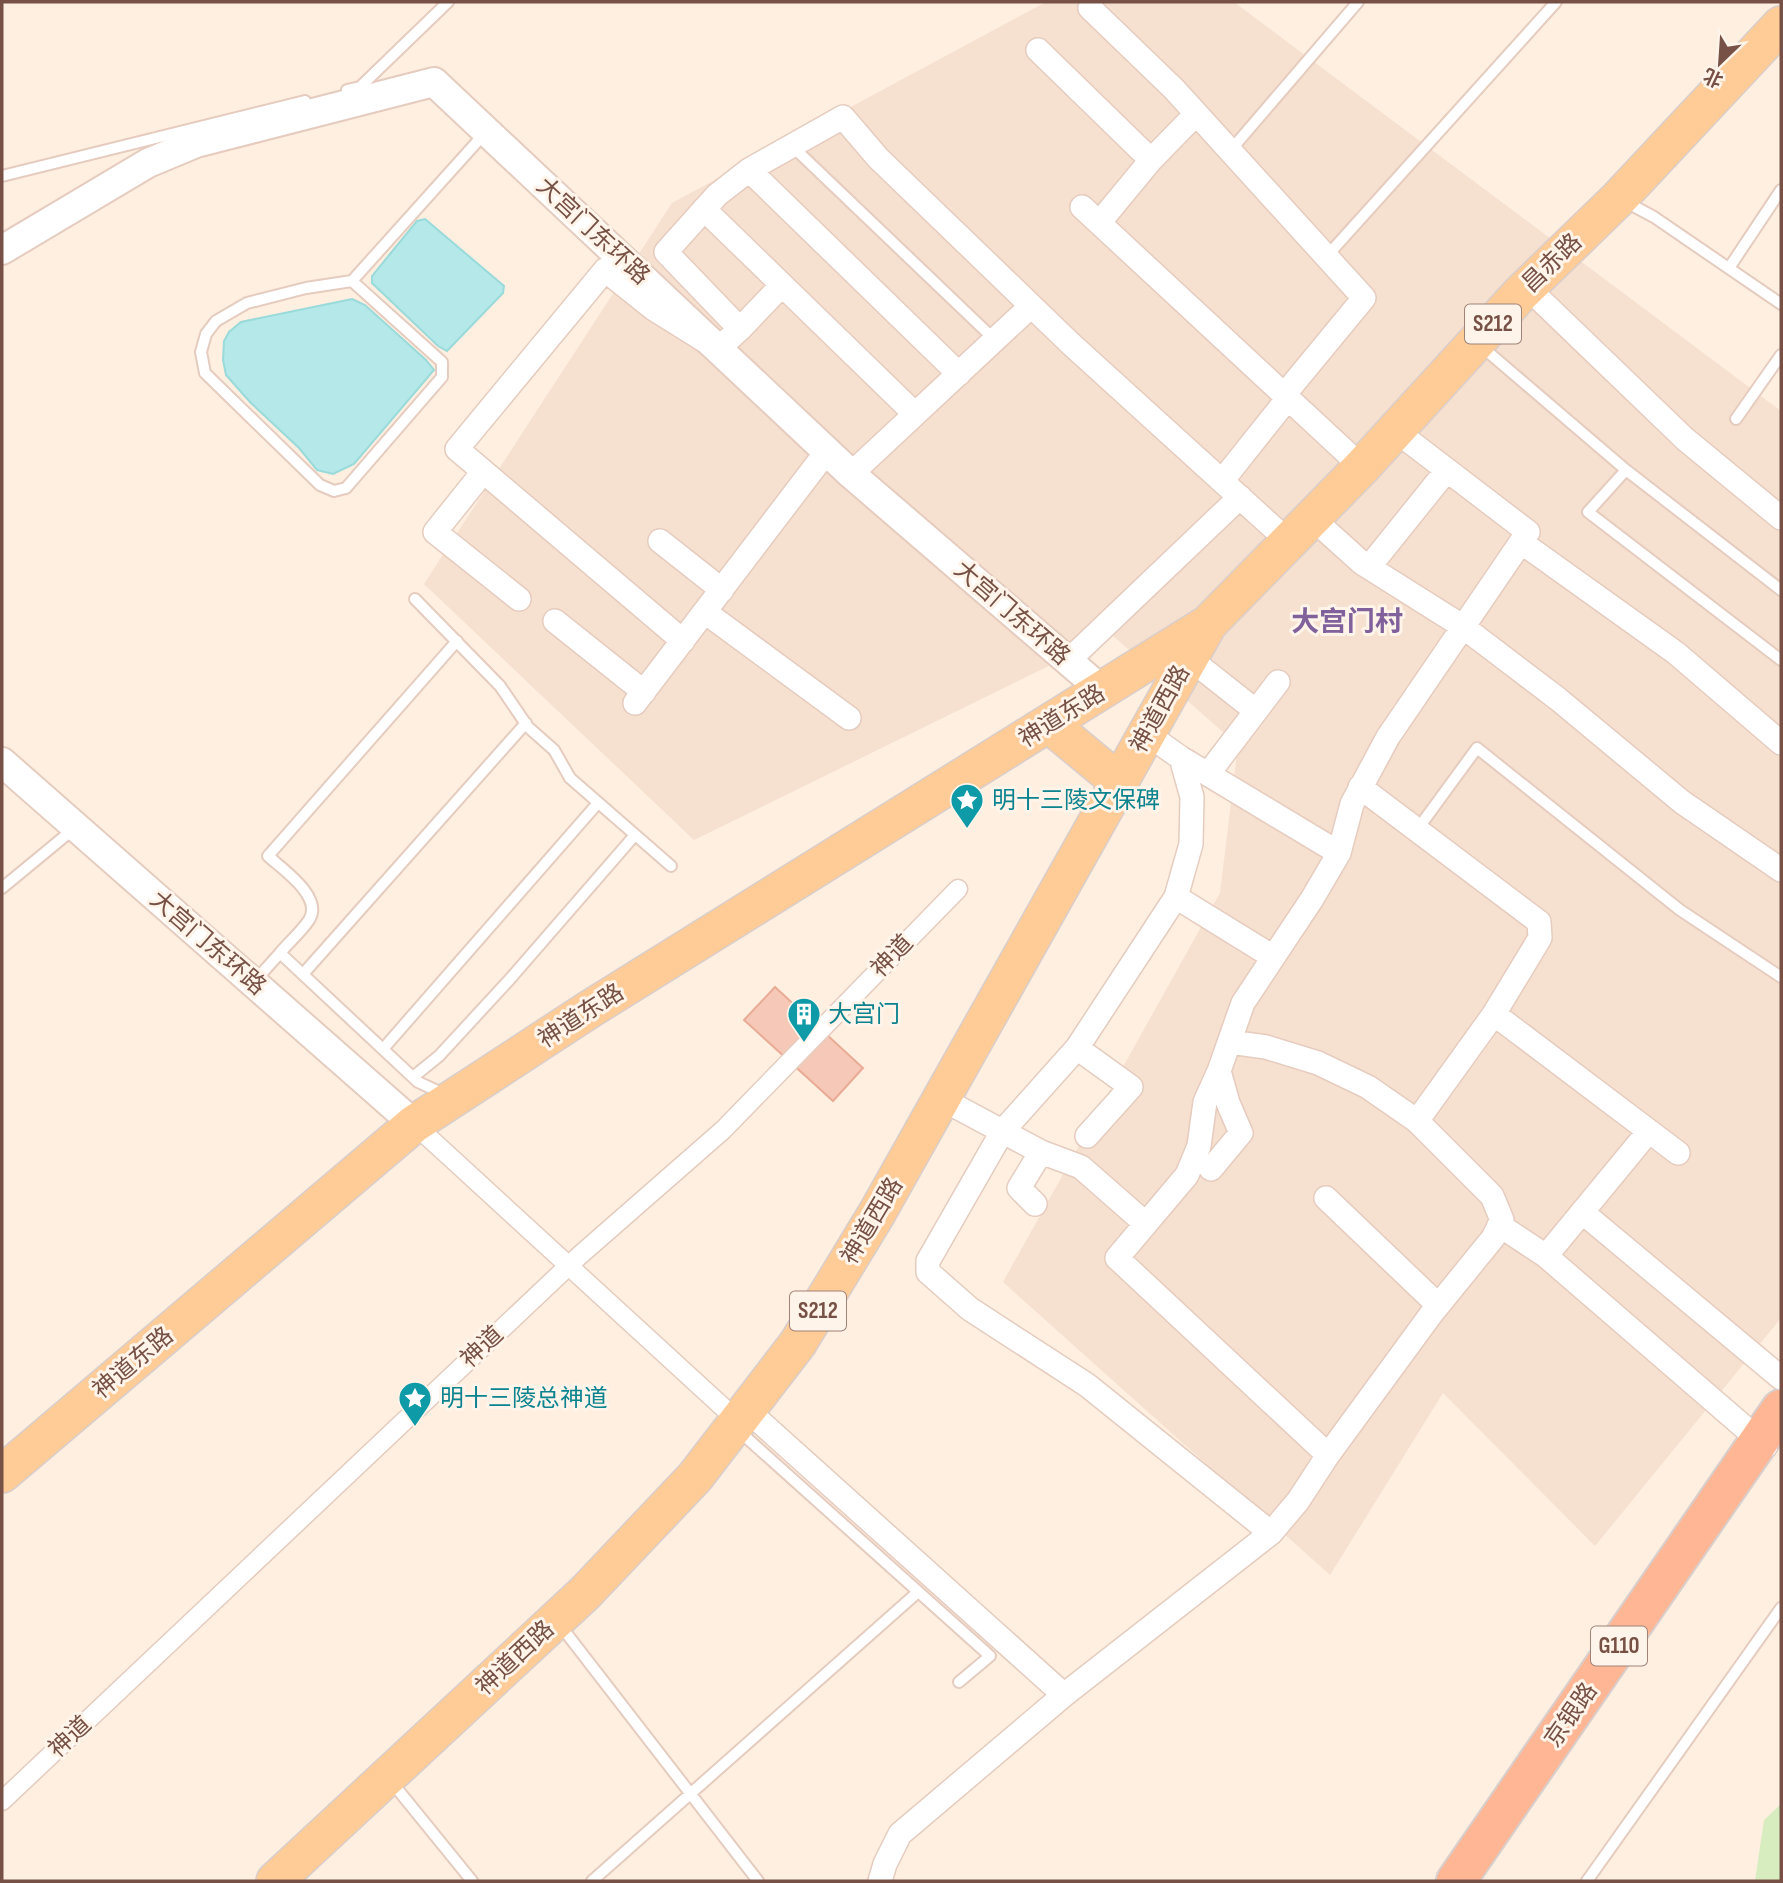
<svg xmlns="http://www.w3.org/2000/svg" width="1783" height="1883" viewBox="0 0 1783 1883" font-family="'Sofia Sans Condensed','Noto Sans SC',sans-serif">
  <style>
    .residential { fill: #f6e0cf }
    .green { fill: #d7ecbf }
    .water { fill: #b4e8e9; stroke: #9adadb; stroke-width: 2 }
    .building { fill: #f5c8b7; stroke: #e9ab96; stroke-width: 2 }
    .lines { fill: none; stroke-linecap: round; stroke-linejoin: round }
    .service-casing { stroke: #e5ccbf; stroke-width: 14 }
    .pedestrian-casing { stroke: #e5ccbf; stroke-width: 21 }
    .minor-casing { stroke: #e5ccbf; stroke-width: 26 }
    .tertiary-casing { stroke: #e5ccbf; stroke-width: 32 }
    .primary-casing { stroke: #d9cecb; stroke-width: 40 }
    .trunk-casing { stroke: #d9cecb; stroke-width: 42 }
    .service { stroke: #fff; stroke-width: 10 }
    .pedestrian { stroke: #fff; stroke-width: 18 }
    .minor { stroke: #fff; stroke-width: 23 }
    .tertiary { stroke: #fff; stroke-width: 28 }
    .primary { stroke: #ffcb97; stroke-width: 37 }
    .trunk { stroke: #feb695; stroke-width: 38 }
    .labels { text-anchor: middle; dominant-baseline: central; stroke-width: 6; stroke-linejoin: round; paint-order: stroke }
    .shield { fill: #fff4e9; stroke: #a08277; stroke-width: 2 }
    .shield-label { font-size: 23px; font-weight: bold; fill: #775146 }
    .street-label { font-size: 24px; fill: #775146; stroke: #fff4e9 }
    .culture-label { font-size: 24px; fill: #0d838f; stroke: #fff4e9; text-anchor: start }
    .quarter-label { font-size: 28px; font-weight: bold; fill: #80619b; stroke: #fff4e9 }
  </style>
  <rect width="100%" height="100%" fill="#feefe1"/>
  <!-- residential -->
  <path class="residential" d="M1046 2H1234L1781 411V1318L1595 1546 1443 1393 1330 1575 1003 1282 1220 893 1238 745 1112 635 694 840 424 584 672 203Z"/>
  <!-- green -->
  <path class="green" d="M1781 1804V1881H1755L1764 1820Z"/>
  <!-- water -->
  <path class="water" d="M425 219 504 286 503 293 447 351 438 346 372 283V276L417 221Z
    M352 299 365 305 426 360 434 370 354 464 333 474 317 470 299 448 250 402 226 375 223 360 224 341 229 332 241 322Z"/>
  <!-- building -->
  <path class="building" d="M775 987 863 1068 833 1101 744 1020Z"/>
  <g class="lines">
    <defs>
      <path id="service" d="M347 90 360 87 448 2
        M792 146 995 340
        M1230 151 1358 2
        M2 176 305 101
        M1626 202 1654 217 1781 304
        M1326 257 1556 2
        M1729 268 1781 190
        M352 281 442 362V377L346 488 334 491 320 485 205 373 201 352 206 334 216 321 247 303 306 288 352 281 485 133
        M1481 346 1626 470 1588 512 1781 660
        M1736 419 1781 355
        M1626 470 1781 590
        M415 599 500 686 528 727 554 750 570 778 671 866
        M1417 830 1477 748 1680 910 1781 977
        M2 888 76 827
        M303 974 526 723
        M254 982 280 953
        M383 1049 598 803
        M413 1077 439 1056 510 979 635 835
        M444 1094 418 1082 280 953C289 942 301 932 309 920 324 897 282 869 268 856L457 641
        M739 1431 990 1656 959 1682
        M560 1625 758 1881
        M390 1780 472 1881
        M592 1881 918 1592
        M1587 1881 1781 1608"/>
      <path id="pedestrian" d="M414 1124 738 1421
        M2 1801 579 1256 723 1130 958 889"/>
      <path id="minor" d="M1090 8 1174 89 1364 298 1284 395
        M1038 50 1151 160
        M749 170 959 374
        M1082 207 1362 467
        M704 209 915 414
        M1099 223 1151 160 1196 114
        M1527 287 1685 439 1781 518
        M740 329 782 285
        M1396 431 1528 532 1521 542 1676 653 1781 743
        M483 472 435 532 519 599
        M851 474 1031 306
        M1222 481 1288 398
        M1312 518 1362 563 1462 626 1558 699 1682 802 1781 870
        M660 541 722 590
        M1369 567 1447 470
        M705 612 849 718
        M555 621 644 692
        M683 641 457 449 605 270 654 309 718 349 740 329 666 252 717 195 749 170 843 117 878 158 1071 344 1289 542
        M1189 658 1256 711
        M1068 661 1240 497
        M635 703 827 451
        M1147 734 1181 758 1192 797 1191 844 1176 897 1077 1048 1002 1132 928 1261V1272L970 1309 1087 1385 1271 1533 1298 1501 1328 1455 1432 1313 1493 1238 1502 1220 1492 1196 1417 1121 1368 1087 1318 1063 1266 1047 1230 1042
        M1181 758 1339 853
        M1208 774 1278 682
        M1360 787 1539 922 1540 938 1494 1014 1417 1121
        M1176 897 1273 957
        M1494 1014 1678 1153
        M1077 1048 1131 1087 1087 1136
        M942 1099 1041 1152 1019 1188 1035 1204
        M1041 1152 1081 1167 1146 1224
        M1211 1169 1241 1133 1228 1103 1219 1071
        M1326 1198 1438 1305
        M1582 1212 1781 1378
        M1499 1225 1546 1256 1649 1131
        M1546 1256 1766 1446
        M747 1410 1064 1695
        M1328 1455 1117 1258 1187 1175 1199 1146 1205 1102 1219 1071 1243 1003 1312 899 1339 853 1352 804 1388 737 1521 542
        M880 1881 885 1864 900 1834 1064 1695 1271 1533"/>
      <path id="tertiary" d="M2 250 148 163 196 143 434 82 851 474 1103 691
        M2 762 414 1124"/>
      <path id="primary" d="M1049 724 1119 782
        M2 1474 414 1124 590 1009 1208 624 1362 467 1521 293 1619 198 1781 25
        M275 1881 585 1593 695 1477 798 1343 877 1213 1206 628"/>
      <path id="trunk" d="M1456 1881 1781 1409"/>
    </defs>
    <!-- service casing -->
    <use href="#service" class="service-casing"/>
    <!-- pedestrian casing -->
    <use href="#pedestrian" class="pedestrian-casing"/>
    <!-- minor casing -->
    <use href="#minor" class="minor-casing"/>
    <!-- tertiary casing -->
    <use href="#tertiary" class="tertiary-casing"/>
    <!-- primary casing -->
    <use href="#primary" class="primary-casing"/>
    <!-- trunk casing -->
    <use href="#trunk" class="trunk-casing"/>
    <!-- service -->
    <use href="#service" class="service"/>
    <!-- pedestrian -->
    <use href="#pedestrian" class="pedestrian"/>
    <!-- minor -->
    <use href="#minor" class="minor"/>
    <!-- tertiary -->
    <use href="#tertiary" class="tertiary"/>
    <!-- primary -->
    <use href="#primary" class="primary"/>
    <!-- trunk -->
    <use href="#trunk" class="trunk"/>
  </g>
  <!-- icons -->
  <defs>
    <symbol id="sight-pin" viewBox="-11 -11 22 30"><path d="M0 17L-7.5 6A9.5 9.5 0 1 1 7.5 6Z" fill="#0f9aa8" stroke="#fff4e9"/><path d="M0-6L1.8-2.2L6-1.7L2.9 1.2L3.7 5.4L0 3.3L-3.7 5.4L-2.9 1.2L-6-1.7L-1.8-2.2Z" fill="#fff"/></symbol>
    <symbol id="building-pin" viewBox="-11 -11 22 30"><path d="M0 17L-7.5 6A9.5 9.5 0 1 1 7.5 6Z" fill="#0f9aa8" stroke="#fff4e9"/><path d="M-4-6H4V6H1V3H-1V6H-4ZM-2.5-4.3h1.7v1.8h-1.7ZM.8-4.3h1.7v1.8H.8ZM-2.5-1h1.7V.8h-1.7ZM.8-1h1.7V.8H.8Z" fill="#fff"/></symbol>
  </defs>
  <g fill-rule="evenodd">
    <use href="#sight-pin" x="948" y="781" width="38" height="52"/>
    <use href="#building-pin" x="785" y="995" width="38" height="52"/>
    <use href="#sight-pin" x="396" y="1379" width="38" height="52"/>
  </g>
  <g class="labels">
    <!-- shield labels -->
    <g class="shield">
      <rect x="1465" y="304.5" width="56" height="39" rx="5"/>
      <rect x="790" y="1291.5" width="56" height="39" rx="5"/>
      <rect x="1591" y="1626.5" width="56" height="39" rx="5"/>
    </g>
    <g class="shield-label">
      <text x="1493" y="324">S212</text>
      <text x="818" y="1311">S212</text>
      <text x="1619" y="1646">G110</text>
    </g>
    <!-- street labels -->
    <g class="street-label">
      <text transform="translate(593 231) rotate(43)">大宫门东环路</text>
      <text transform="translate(1552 263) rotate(-44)">昌赤路</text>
      <text transform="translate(1012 613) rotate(41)">大宫门东环路</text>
      <text transform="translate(1160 709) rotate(-61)">神道西路</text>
      <text transform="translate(1062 716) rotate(-32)">神道东路</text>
      <text transform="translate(208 943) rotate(41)">大宫门东环路</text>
      <text transform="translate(892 956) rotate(-46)">神道</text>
      <text transform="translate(581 1016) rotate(-33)">神道东路</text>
      <text transform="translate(872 1221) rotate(-59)">神道西路</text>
      <text transform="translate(482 1347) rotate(-43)">神道</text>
      <text transform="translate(133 1363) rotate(-40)">神道东路</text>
      <text transform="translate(515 1658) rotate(-43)">神道西路</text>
      <text transform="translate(1571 1715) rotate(-55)">京银路</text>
      <text transform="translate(70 1737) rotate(-43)">神道</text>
    </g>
    <!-- culture labels -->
    <g class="culture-label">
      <text x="992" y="800">明十三陵文保碑</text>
      <text x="828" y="1014">大宫门</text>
      <text x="440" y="1398">明十三陵总神道</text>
    </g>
    <!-- quarter labels -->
    <g class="quarter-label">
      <text x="1347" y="622">大宫门村</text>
    </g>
  </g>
  <!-- border -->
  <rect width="1783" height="1883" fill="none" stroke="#775146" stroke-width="7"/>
  <!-- north arrow -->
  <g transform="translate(1720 63) rotate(205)" stroke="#fff4e9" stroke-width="5" paint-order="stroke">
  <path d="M0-5L12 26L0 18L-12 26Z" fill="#775146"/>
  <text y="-10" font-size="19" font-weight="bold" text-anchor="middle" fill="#775146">北</text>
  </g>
</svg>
